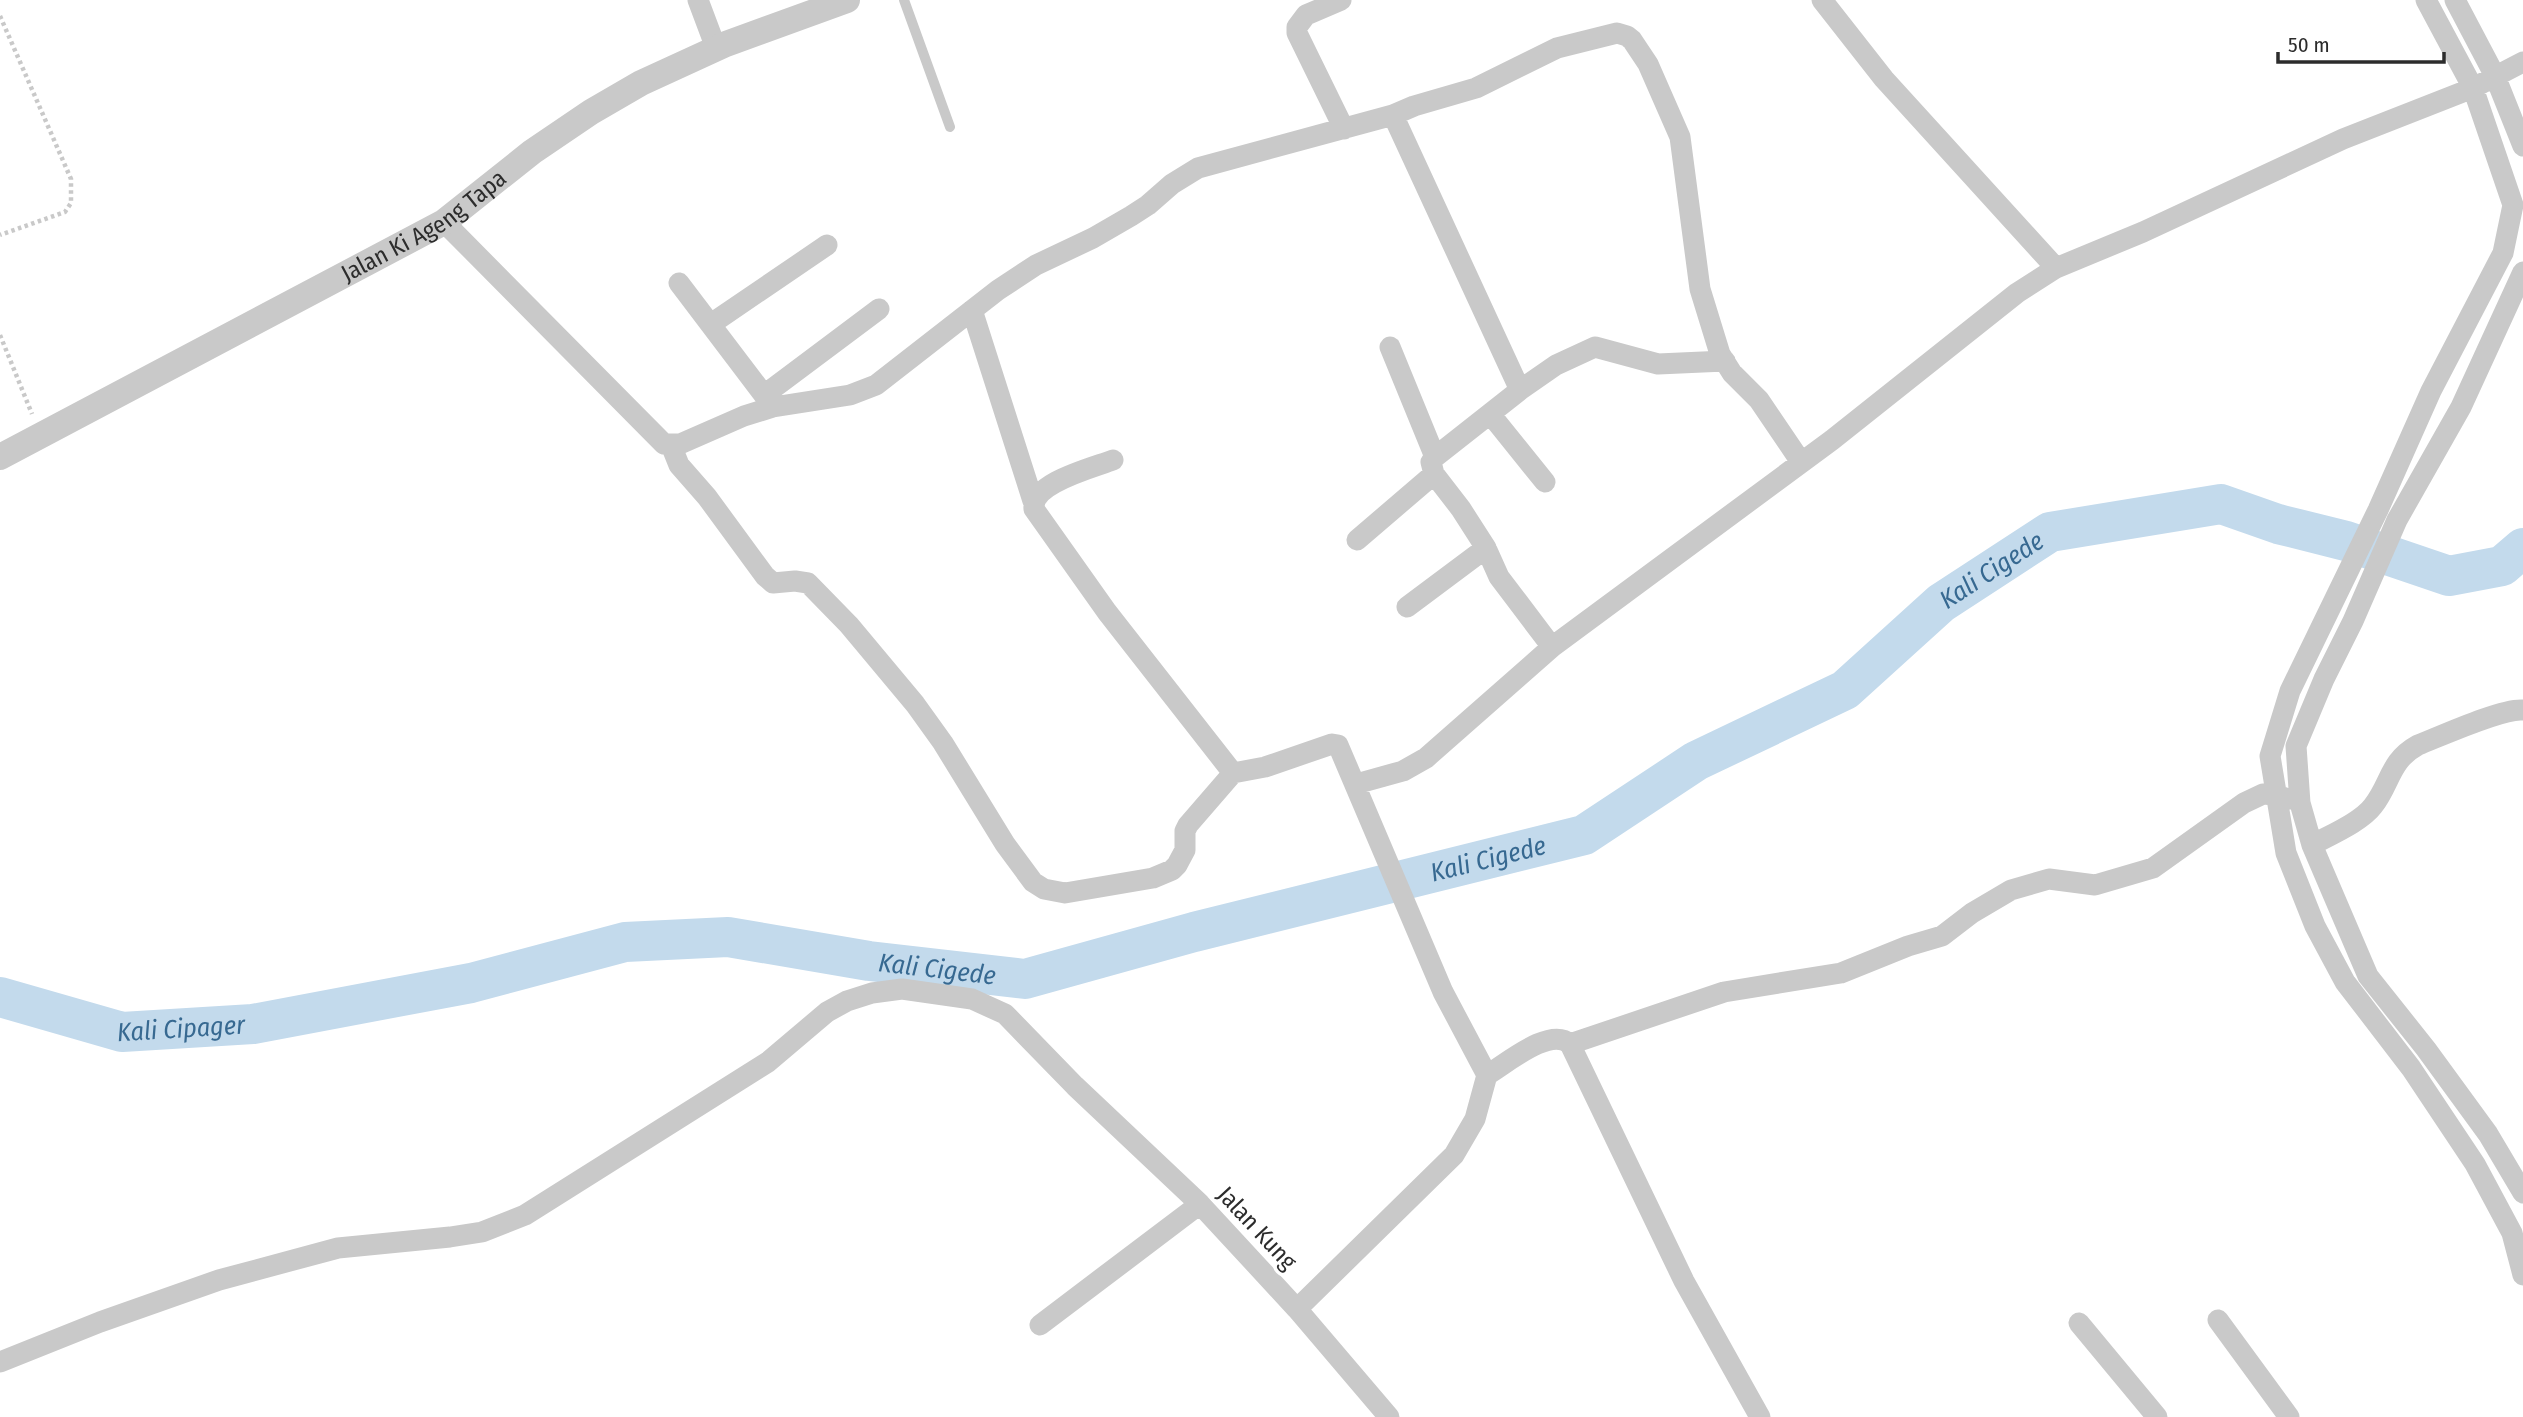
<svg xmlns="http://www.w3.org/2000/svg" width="2523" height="1417" viewBox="0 0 2523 1417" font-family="'Fira Sans Condensed',sans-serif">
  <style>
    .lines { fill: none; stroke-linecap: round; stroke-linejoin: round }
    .river { stroke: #c3daec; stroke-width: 40 }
    .path { stroke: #c9c9c9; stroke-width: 4.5; stroke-dasharray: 3.5 3.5; stroke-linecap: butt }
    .service { stroke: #c9c9c9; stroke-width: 10 }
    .minor { stroke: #c9c9c9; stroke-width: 21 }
    .tertiary { stroke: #c9c9c9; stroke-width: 26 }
    .labels { text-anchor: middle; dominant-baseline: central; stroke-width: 7; stroke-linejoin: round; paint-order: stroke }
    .street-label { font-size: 24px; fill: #2c2c2c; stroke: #fff }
    .water-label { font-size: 26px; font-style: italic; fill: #376991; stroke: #fff }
  </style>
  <rect width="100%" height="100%" fill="#fff"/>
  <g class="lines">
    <!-- river -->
    <path class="river" id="s1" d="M0 997 122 1032 253 1024 471 983 625 942 728 937 869 961 1025 979 1194 932 1584 835 1696 761 1845 690 1941 603 2050 532 2221 504 2278 524 2346 541 2449 576 2502 566 2523 548"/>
    <!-- path -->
    <path class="path" d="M0 16 71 179V203L65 212 0 235
      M0 335 32 414"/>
    <!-- service -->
    <path class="service" d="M904 0 950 127"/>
    <!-- minor -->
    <path class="minor" d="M698 0 716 48
      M1341 0 1306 15 1297 27V33L1344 129
      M1822 0 1884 79 2056 268
      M2426 0 2473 88 2513 205 2503 253 2431 391 2378 510 2290 691 2270 756 2286 853 2315 926 2345 982 2411 1068 2475 1164 2512 1233 2523 1275
      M2455 0 2495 76 2523 146
      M1393 115 1520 390
      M444 222 664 444H680L744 416 773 407 850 395 876 385 998 290 1036 265 1093 238 1131 216 1148 205 1172 184 1198 168 1393 115 1414 106 1476 88 1557 48 1617 33 1627 36 1632 40 1648 64 1680 137 1700 289 1720 354 1732 373 1759 400 1801 462
      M2523 272 2461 407 2397 520 2353 621 2324 679 2296 746 2300 803 2312 845 2368 976 2426 1049 2488 1134 2523 1193
      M679 283 773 407
      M972 310 1033 501
      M711 324 827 245
      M1390 347 1435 457
      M764 395 879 309
      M1491 415 1545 482
      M671 445 679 465 707 497 765 576 773 583 795 581 808 583 849 625 915 704 943 743 1005 844 1033 882 1044 889 1065 893 1153 878 1172 870 1177 865 1185 850V831L1188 825 1233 773 1265 767 1332 744 1338 745 1443 992 1487 1075 1475 1119 1454 1155 1297 1309
      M1113 460C1092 468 1031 483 1034 509L1107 612 1233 773
      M1434 474 1461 509 1486 548 1499 577 1552 647
      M1357 540 1434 474 1431 462 1435 457 1520 390 1556 365 1595 347 1658 364 1725 361
      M1407 607 1486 548
      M1356 784 1403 771 1426 758 1552 647 1832 440 2017 293 2056 268 2143 232 2343 139 2473 88 2523 62
      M2312 845C2330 835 2361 822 2373 806 2391 783 2389 761 2418 745 2441 736 2502 708 2523 710
      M1570 1044 1724 992 1841 973 1908 946 1942 936 1972 913 2011 890 2049 879 2095 885 2153 868 2244 803 2263 794 2275 795 2289 799
      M1487 1075C1506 1064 1550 1026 1570 1044L1684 1281 1760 1417
      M2218 1320 2289 1417
      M2079 1323 2157 1417
      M1040 1325 1200 1204
      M0 1362 100 1322 219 1280 338 1248 450 1237 482 1232 525 1215 768 1062 827 1012 847 1001 872 993 902 989 972 999 1005 1014 1075 1086 1200 1204 1297 1309 1389 1417"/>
    <!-- tertiary -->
    <path class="tertiary" id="s2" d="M0 457 444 222 532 152 591 112 641 83 726 44 847 0"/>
  </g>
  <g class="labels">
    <!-- street labels -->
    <g class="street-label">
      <text stroke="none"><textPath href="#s2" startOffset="483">Jalan Ki Ageng Tapa</textPath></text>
      <text transform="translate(1257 1228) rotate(47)">Jalan Kung</text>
    </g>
    <!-- water labels -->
    <g class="water-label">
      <text stroke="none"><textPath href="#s1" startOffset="2109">Kali Cigede</textPath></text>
      <text stroke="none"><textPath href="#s1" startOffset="1521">Kali Cigede</textPath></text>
      <text stroke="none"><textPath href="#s1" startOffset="954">Kali Cigede</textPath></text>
      <text stroke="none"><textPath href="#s1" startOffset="186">Kali Cipager</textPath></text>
    </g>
  </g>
  <!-- scale -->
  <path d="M2278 52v10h166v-10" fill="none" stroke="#2c2c2c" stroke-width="3.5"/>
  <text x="2288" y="52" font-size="21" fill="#2c2c2c" stroke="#ffffff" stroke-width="5" paint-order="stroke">50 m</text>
</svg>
